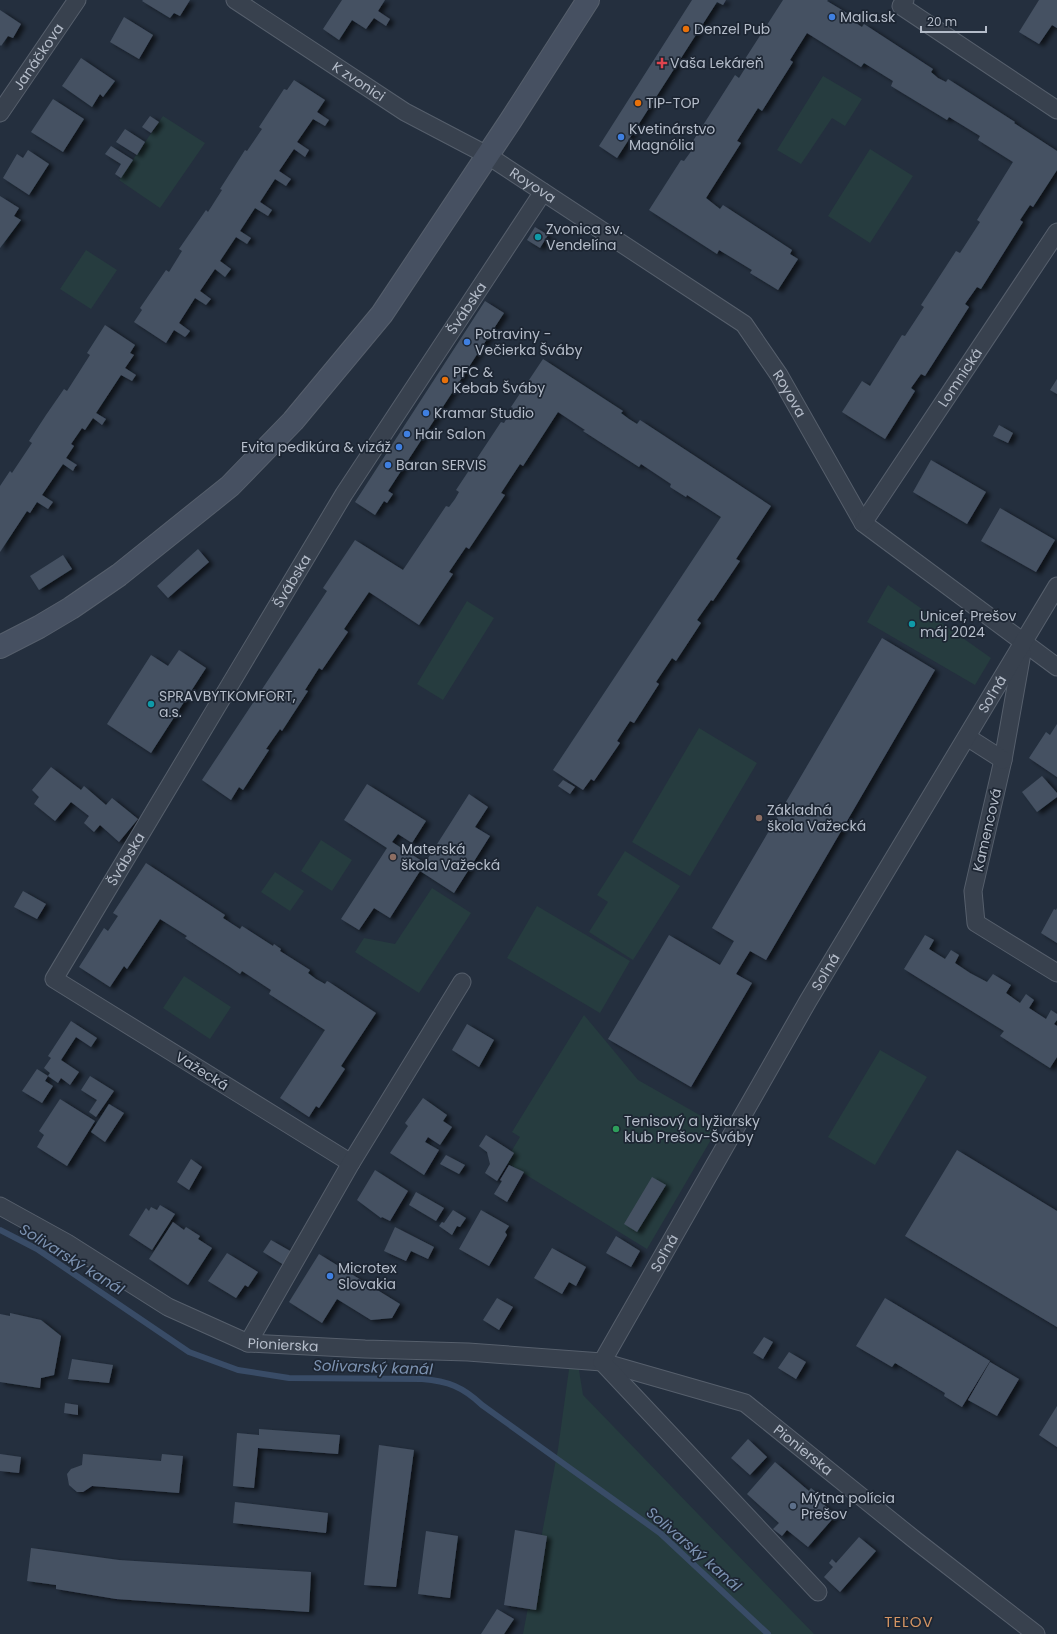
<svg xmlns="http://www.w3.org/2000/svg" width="1057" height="1634" viewBox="0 0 1057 1634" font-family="Poppins,sans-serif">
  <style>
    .green { fill: #263c3f }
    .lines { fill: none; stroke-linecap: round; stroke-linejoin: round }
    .stream { stroke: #394c67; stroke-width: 6 }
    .building { fill: #455162; filter: url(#shadow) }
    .street-casing { stroke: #565f6c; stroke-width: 19 }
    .secondary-casing { stroke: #565f6c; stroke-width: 24 }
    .street { stroke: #38414e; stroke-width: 17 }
    .secondary { stroke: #465061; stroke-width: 22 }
    .shop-dot { fill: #3f7fe0; stroke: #1d2633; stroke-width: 1.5 }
    .food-dot { fill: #e8710a; stroke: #1d2633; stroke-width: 1.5 }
    .health-dot { fill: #e0444e; stroke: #1d2633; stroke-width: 1.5 }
    .culture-dot { fill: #0f9aa8; stroke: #1d2633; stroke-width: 1.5 }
    .education-dot { fill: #8d6e63; stroke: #1d2633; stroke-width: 1.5 }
    .leisure-dot { fill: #2e9e5b; stroke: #1d2633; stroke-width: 1.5 }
    .service-dot { fill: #5c6f8a; stroke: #1d2633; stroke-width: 1.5 }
    .labels { text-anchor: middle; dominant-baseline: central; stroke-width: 3.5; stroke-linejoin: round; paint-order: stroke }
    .poi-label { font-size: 14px; fill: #b4bcc9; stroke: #1d2633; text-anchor: start }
    .street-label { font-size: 14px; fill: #b4bcc9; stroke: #1d2633 }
    .water-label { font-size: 15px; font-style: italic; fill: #7c92b1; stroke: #1d2633 }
    .neighbourhood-label { font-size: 15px; letter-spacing: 1px; fill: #d59563; stroke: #1d2633 }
  </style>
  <defs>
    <filter id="shadow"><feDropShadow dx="4.5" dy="2.5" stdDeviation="2" flood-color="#0009"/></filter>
  </defs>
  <rect width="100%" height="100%" fill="#242f3e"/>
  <!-- green -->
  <path class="green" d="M823 76 862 99 845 126 832 118 801 164 777 150Z
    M163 116 205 143 160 208 119 180Z
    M870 149 913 176 870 243 828 216Z
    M86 250 117 270 91 309 60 289Z
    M888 585 991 658 975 685 867 622Z
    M467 601 494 618 443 700 417 684Z
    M699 728 757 763 690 876 632 842Z
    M321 840 352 860 332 891 301 871Z
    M625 851 680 886 633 960 589 932 608 902 597 895Z
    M275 872 304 891 290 911 261 892Z
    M432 888 471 913 419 993 355 952 364 938 395 944Z
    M537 906 630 961 600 1013 507 958Z
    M184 976 231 1007 210 1039 163 1008Z
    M584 1015 638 1080 719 1126 647 1249 505 1162 520 1137 512 1132Z
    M880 1050 927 1077 875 1165 828 1137Z
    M570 1362 578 1364 583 1395 814 1634H523L558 1449Z"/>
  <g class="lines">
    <!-- stream -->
    <path class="stream" d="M0 1230 37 1249 189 1352 238 1370 289 1378 422 1379C448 1381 463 1387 482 1405L660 1533 768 1634"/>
  </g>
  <!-- building -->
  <path class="building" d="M143 0H190L180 16 174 13 170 18 142 1Z
    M342 0H385L378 11 390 19 386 26 374 18 366 29 352 20 339 40 323 29Z
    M692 0H726L723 5 717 2 617 158 599 146Z
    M783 0H828L827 1 847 13 845 16 862 27 864 24 933 69 931 72 938 78 946 82 948 79 1015 122 1014 123 1057 151V170L1033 207 1030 205 1020 220 1023 222 981 289 977 287 965 304 969 307 925 376 921 374 911 388 915 391 885 439 842 412 862 381 870 386 902 335 905 336 924 307 921 305 956 251 960 253 980 222 977 220 1013 162 978 140 980 136 949 117 947 120 891 86 893 81 864 63 861 67 807 33 790 60 793 62 762 111 758 108 737 141 741 143 706 198 720 209 723 205 792 250 790 254 798 259 778 290 750 273 752 270 719 250 717 254 649 210 681 160 684 161 692 150 694 146 691 144 735 75 739 78 749 62 745 59Z
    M1039 0H1057V28L1052 25 1039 44 1019 32Z
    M0 10 21 24 13 38 8 36 1 46 0 45Z
    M124 17 153 35 139 59 110 42Z
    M81 58 115 81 103 97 100 94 92 107 62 86Z
    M294 80 325 100 317 112 329 120 325 126 313 119 297 142 309 150 305 157 294 149 279 171 291 179 286 186 275 179 260 202 272 210 268 216 255 208 240 231 251 238 247 244 236 237 220 261 231 269 225 277 215 269 200 291 211 299 206 305 195 298 179 323 190 331 187 335 185 337 174 330 166 343 134 322 142 310 140 308 166 270 169 272 182 251 179 249 206 210 208 212 222 190 220 189 245 150 247 151 262 129 259 127 284 89 287 90Z
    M53 99 84 119 63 152 31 132Z
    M150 116 159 122 151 133 142 127Z
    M125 129 145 142 137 155 116 142Z
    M111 146 133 160 121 178 115 174 121 164 105 154Z
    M28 150 49 164 29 195 3 178 17 154 23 158Z
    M0 196 19 208 14 216 21 220 0 248Z
    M535 227 548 235 540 248 527 240Z
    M485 301 504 313 388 491 393 494 387 503 384 501 375 515 355 502Z
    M105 325 135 345 130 353 134 355 125 368 136 375 132 381 121 375 96 413 106 419 102 425 93 418 85 430 82 428 71 444 74 446 66 458 77 465 75 467 73 471 63 464 42 495 53 502 48 509 37 502 30 513 27 511 0 552V486L10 471 12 473 32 443 29 441 46 415 64 389 67 391 90 355 87 353Z
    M543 359 623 411 621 413 629 419 637 424 640 420 771 506 736 559 740 561 713 601 711 600 697 620 701 623 676 661 672 658 656 682 659 684 634 723 630 721 617 741 620 743 594 781 591 779 583 790 553 770 721 517 687 495 686 497 670 487 671 484 641 464 639 467 583 431 585 430 558 412 523 466 520 464 501 493 505 495 469 549 466 547 449 572 453 574 419 625 369 592 344 629 348 632 322 670 319 668 305 690 308 691 282 731 280 729 266 749 269 750 243 790 239 787 231 800 202 780 327 591 323 588 355 540 403 570 446 506 449 507 455 499 459 492 456 490 501 422 504 423 513 408 511 407Z
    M1057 379V394L1050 390Z
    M999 425 1013 433 1008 443 993 436Z
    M931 460 986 492 967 524 913 492Z
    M1000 508 1055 540 1036 572 981 541Z
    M198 549 209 562 168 598 157 586Z
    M63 555 72 569 39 590 30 576Z
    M882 638 935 670 766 960 750 951 736 974 752 983 691 1087 608 1039 669 935 720 965 734 941 712 928Z
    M179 650 206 668 151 753 107 724 151 655 168 666Z
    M1057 724V777L1029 758 1046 732 1050 735Z
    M51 767 81 790 84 786 106 805 112 798 138 819 119 842 100 825 94 832 84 823 89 816 71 802 55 821 34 804 39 797 32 790Z
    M1042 776 1057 793V797L1037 812 1022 792Z
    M563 780 575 787 570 794 558 786Z
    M367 784 426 821 412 843 398 834 392 842 425 863 469 794 488 807 475 827 490 836 454 893 420 871 390 918 374 908 359 930 341 919 387 848 344 820Z
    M146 863 225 915 223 918 240 929 242 926 273 946 274 944 281 949 280 951 310 970 308 973 316 979 325 984 327 981 329 982 376 1013 341 1066 345 1069 319 1108 316 1106 309 1117 280 1098 325 1030 269 994 271 990 242 971 240 974 230 967 185 938 187 936 160 919 127 969 124 966 110 987 79 967 104 928 108 931 118 916 113 913Z
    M23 891 46 904 37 919 14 907Z
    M1057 908V943L1041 933 1054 909 1056 910Z
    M925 935 934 940 929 949 945 959 951 950 959 955 955 963 970 973 987 982 993 974 1011 985 1006 993 1020 1003 1026 994 1034 1000 1029 1008 1046 1019 1051 1010 1057 1014V1020L1054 1024 1057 1026V1057L1050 1068 1000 1036 1004 1031 904 969Z
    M71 1021 97 1038 91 1047 76 1037 61 1060 79 1072 70 1085 61 1078 58 1083 48 1076 50 1073 44 1068 51 1058 48 1056Z
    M467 1024 494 1040 479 1067 452 1050Z
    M37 1069 48 1076 45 1081 53 1086 42 1103 22 1091Z
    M90 1076 114 1091 96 1117 89 1112 97 1100 81 1090Z
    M423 1098 447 1115 443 1121 452 1127 440 1145 428 1137 425 1142 439 1150 424 1175 390 1153 408 1126 405 1123Z
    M60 1099 95 1121 67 1166 37 1147 44 1135 39 1131Z
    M109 1104 124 1113 105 1142 91 1132Z
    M486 1135 514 1153 497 1181 485 1173 490 1164 487 1152 479 1146Z
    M957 1150 1057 1211V1327L905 1236Z
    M446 1155 465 1165 459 1174 440 1164Z
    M191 1159 202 1167 189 1190 177 1182Z
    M509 1165 524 1172 507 1202 494 1194 502 1181 500 1180Z
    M375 1170 408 1191 390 1221 382 1217 381 1218 357 1200Z
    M652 1177 666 1185 637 1232 624 1224Z
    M416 1192 444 1208 436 1221 409 1205Z
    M160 1205 175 1214 152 1250 129 1235 146 1208 149 1211 151 1207 157 1210Z
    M453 1210 466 1218 460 1227 457 1226 452 1235 439 1226 442 1222 444 1223Z
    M481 1210 509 1226 505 1232 507 1235 489 1266 459 1249Z
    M173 1222 184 1230 186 1227 200 1236 198 1239 212 1248 188 1285 149 1259Z
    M395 1227 434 1247 428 1259 411 1251 406 1261 384 1251Z
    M616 1236 640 1251 631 1267 606 1253Z
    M271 1240 292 1252 284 1265 263 1252Z
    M552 1248 586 1267 576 1286 569 1282 562 1294 534 1278Z
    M227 1253 258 1272 248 1287 245 1285 236 1298 208 1281Z
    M319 1254 400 1304 392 1318 371 1320 337 1299 322 1323 289 1302Z
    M497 1298 513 1307 499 1330 483 1320Z
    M885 1298 990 1361 962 1407 944 1396 945 1393 895 1363 892 1367 856 1346Z
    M10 1313 41 1320 61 1336 54 1375 41 1378 40 1388 0 1382V1314L10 1316Z
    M764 1337 773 1342 763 1359 753 1353Z
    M789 1352 806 1362 796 1379 778 1368Z
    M72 1359 113 1365 109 1383 68 1379Z
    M990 1362 1019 1379 997 1416 968 1400Z
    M65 1403 78 1405V1415L64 1413Z
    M1057 1406V1447L1039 1435Z
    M259 1429 340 1435 338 1454 258 1448 254 1488 233 1486 237 1433 259 1435Z
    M748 1439 767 1457 750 1475 731 1458Z
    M379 1445 414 1450 396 1587 364 1585Z
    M0 1454 21 1457 19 1473 0 1471Z
    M83 1454 161 1461 162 1454 183 1456 179 1493 92 1486 83 1492H77L69 1485 67 1474 71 1469 82 1465Z
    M775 1462 809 1491 811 1488 818 1494 815 1497 836 1515 808 1547 787 1530 782 1536 773 1529 779 1523 747 1494Z
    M235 1502 328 1513 326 1533 233 1523Z
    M515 1530 547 1536 536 1610 504 1605Z
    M426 1531 458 1536 450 1598 418 1594Z
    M859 1537 876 1551 840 1592 824 1577 833 1567 829 1563 832 1559 836 1563Z
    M31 1548 119 1560 311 1572 309 1612 116 1599 56 1589V1585L27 1581Z
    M497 1609 514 1619 504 1634H481Z"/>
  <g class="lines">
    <defs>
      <g id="street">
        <path id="s1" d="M235 0 405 112 487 155 744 324 779 375 863 523 1057 667"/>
        <path d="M905 0 901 6 1057 110"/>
        <path id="s2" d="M0 113 77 0"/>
        <path id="s3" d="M863 523 1057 232"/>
        <path d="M1022 653 1003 760 973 891 976 923 1057 973"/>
        <path d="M967 737 1003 760"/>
        <path id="s4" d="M351 1163 54 979 344 494 543 192"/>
        <path id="s5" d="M0 1206 67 1243 168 1307 248 1343 365 1349 468 1352 602 1362 745 1403 915 1540 1036 1634"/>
        <path d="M248 1343 351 1163 462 982"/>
        <path id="s6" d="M818 1592 602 1362 808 1001 1057 586"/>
      </g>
      <path id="secondary" d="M0 647 39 627 71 608 119 575 230 486 293 421 382 314 511 120 588 0"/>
    </defs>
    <!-- street casing -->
    <use href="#street" class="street-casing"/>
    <!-- secondary casing -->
    <use href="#secondary" class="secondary-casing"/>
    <!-- street -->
    <use href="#street" class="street"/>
    <!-- secondary -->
    <use href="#secondary" class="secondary"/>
  </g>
  <!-- markers -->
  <g class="shop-dot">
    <circle cx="832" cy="17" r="4"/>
    <circle cx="621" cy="137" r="4"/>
    <circle cx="467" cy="342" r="4"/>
    <circle cx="426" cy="413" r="4"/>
    <circle cx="407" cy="434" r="4"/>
    <circle cx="399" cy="447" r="4"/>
    <circle cx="388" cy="465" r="4"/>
    <circle cx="330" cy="1276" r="4"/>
  </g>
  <g class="food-dot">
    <circle cx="686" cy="29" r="4"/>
    <circle cx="638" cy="103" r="4"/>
    <circle cx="445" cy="380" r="4"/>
  </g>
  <path class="health-dot" d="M660 57h4v4h4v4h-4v4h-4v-4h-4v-4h4z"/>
  <g class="culture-dot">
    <circle cx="538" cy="237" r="4"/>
    <circle cx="912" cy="624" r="4"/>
    <circle cx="151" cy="704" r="4"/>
  </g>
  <g class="education-dot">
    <circle cx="759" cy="818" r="4"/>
    <circle cx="393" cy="857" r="4"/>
  </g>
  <circle class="leisure-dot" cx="616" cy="1129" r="4"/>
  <circle class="service-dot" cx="793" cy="1506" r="4"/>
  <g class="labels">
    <!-- poi labels -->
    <g class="poi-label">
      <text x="840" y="17">Malia.sk</text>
      <text x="694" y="29">Denzel Pub</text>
      <text x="670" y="63">Vaša Lekáreň</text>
      <text x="646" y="103">TIP-TOP</text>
      <text x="629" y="129">Kvetinárstvo<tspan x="629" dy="16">Magnólia</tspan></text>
      <text x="546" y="229">Zvonica sv.<tspan x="546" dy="16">Vendelína</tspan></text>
      <text x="475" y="334">Potraviny -<tspan x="475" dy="16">Večierka Šváby</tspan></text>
      <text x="453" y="372">PFC &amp;<tspan x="453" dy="16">Kebab Šváby</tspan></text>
      <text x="434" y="413">Kramar Studio</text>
      <text x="415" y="434">Hair Salon</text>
      <text x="391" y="447" text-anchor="end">Evita pedikúra &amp; vizáž</text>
      <text x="396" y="465">Baran SERVIS</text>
      <text x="920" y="616">Unicef, Prešov<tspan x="920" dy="16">máj 2024</tspan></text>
      <text x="159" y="696">SPRAVBYTKOMFORT,<tspan x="159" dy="16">a.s.</tspan></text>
      <text x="767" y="810">Základná<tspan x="767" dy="16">škola Važecká</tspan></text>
      <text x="401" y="849">Materská<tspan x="401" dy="16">škola Važecká</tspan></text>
      <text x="624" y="1121">Tenisový a lyžiarsky<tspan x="624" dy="16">klub Prešov-Šváby</tspan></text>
      <text x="338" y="1268">Microtex<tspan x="338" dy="16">Slovakia</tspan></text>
      <text x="801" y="1498">Mýtna polícia<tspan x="801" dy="16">Prešov</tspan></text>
    </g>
    <!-- street labels -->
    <g class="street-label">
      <text stroke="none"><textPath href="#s2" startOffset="68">Janáčkova</textPath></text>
      <text stroke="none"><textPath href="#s1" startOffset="148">K zvonici</textPath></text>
      <text stroke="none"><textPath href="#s1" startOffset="351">Royova</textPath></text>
      <text stroke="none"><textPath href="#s4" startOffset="1137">Švábska</textPath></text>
      <text stroke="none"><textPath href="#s3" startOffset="175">Lomnická</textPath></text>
      <text stroke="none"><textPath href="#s1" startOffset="687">Royova</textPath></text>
      <text stroke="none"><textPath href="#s4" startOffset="813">Švábska</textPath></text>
      <text stroke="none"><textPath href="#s6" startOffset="1089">Soľná</textPath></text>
      <text transform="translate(987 830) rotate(-77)">Kamencová</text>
      <text stroke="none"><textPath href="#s4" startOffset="489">Švábska</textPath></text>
      <text stroke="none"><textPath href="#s6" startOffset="765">Soľná</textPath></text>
      <text transform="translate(202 1071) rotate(32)">Važecká</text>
      <text stroke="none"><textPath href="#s6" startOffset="441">Soľná</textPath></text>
      <text stroke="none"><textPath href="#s5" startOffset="319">Pionierska</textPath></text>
      <text stroke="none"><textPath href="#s5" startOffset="862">Pionierska</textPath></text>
    </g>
    <!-- water labels -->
    <g class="water-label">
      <text transform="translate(72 1259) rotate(32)">Solivarský kanál</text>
      <text transform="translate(373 1367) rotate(2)">Solivarský kanál</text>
      <text transform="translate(694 1549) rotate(41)">Solivarský kanál</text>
    </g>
    <!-- neighbourhood labels -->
    <g class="neighbourhood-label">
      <text x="909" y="1621">TEĽOV</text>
    </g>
  </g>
  <!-- scale -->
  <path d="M921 26v6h65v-6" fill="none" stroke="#b4bcc9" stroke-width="2"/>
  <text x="927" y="26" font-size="12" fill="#b4bcc9" stroke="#1d2633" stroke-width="3" paint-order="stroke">20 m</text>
</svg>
